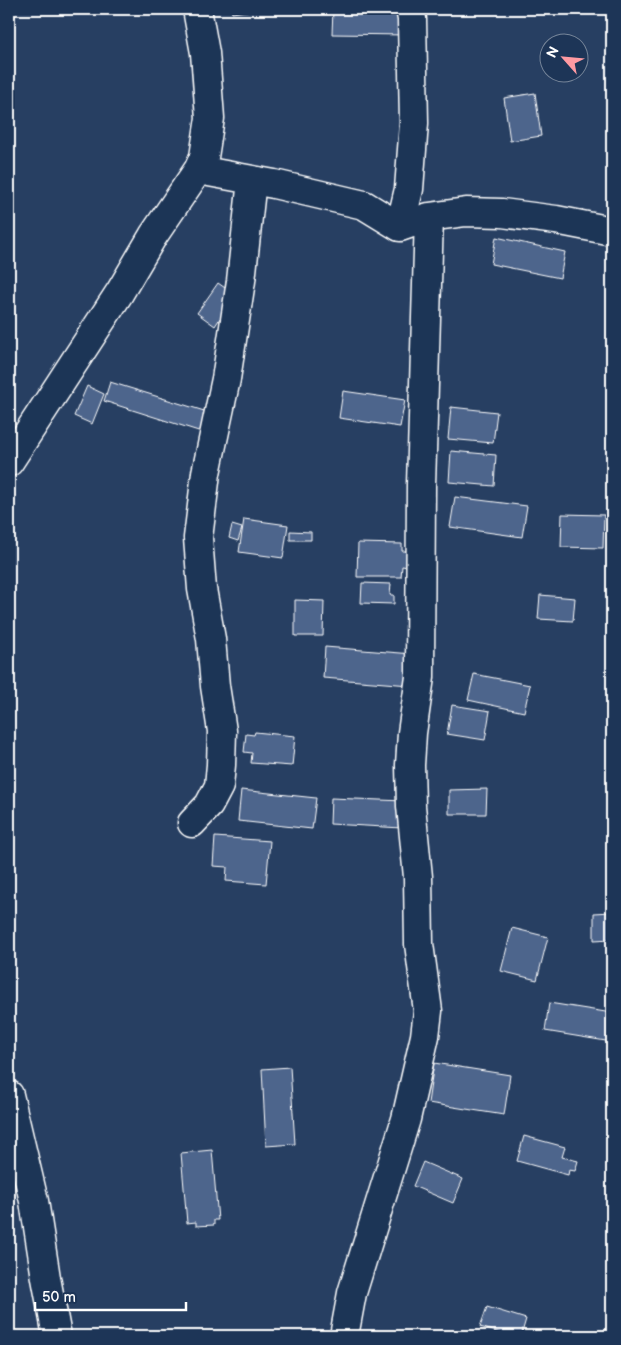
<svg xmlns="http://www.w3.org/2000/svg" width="621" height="1345" viewBox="0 0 621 1345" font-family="'Balsamiq Sans',sans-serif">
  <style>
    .building { fill: #4e658c; stroke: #fff }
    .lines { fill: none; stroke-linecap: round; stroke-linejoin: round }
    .minor-casing { stroke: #fff; stroke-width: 31 }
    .minor { stroke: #1d3557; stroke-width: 28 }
  </style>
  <rect width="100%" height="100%" fill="#273f62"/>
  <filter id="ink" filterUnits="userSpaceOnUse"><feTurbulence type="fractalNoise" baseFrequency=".02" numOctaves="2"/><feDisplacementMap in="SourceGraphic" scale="10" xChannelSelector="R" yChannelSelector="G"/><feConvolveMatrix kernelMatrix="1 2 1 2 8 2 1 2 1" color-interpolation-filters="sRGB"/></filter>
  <g filter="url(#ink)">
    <!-- building -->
    <path class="building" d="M231 9H261L232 13Z
      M333 9H407L406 35 332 34Z
      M535 93 541 136 510 141 504 98Z
      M496 237 565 252 560 278 491 264Z
      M218 283 235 295 215 326 197 313Z
      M110 382 214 414 208 434 104 401Z
      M87 386 104 394 92 424 74 416Z
      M343 391 405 400 400 427 339 418Z
      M451 407 497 412 493 443 448 439Z
      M451 451 496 455 494 486 449 482Z
      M455 497 527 506 522 537 450 527Z
      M562 514 604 515 603 548 561 547Z
      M244 519 288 525 283 558 239 552Z
      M232 525 242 528 238 541 229 538Z
      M290 531 311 532V540H290Z
      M358 543 402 544V551H408V567L402 566 401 577H357Z
      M362 583 391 584 390 595H394V604L361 603Z
      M540 595 575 598 573 621 538 619Z
      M295 600 324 601 323 636H295Z
      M325 647 413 654 410 685 323 678Z
      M474 674 530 685 524 712 468 700Z
      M452 705 490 711 485 740 447 734Z
      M255 732 295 736 292 766 251 763 252 753 244 752 246 734 254 735Z
      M487 789 486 814H449V790Z
      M241 790 316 798 312 829 238 821Z
      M331 798 404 801 402 828 330 824Z
      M215 837 270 841 266 884 226 881 227 867 213 866Z
      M612 912V939L594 940V913Z
      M512 928 548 937 537 980 501 971Z
      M549 1003 612 1013V1042L545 1031Z
      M434 1063 510 1075 504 1115 428 1103Z
      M290 1067 295 1144 266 1146 262 1069Z
      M524 1136 565 1147 562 1157 578 1161 575 1171 569 1170 568 1175 517 1161Z
      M212 1150 218 1220H214V1225L196 1226V1222L187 1223 181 1153Z
      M423 1162 463 1179 453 1203 413 1186Z
      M487 1307 526 1319 521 1336H510L480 1327Z
      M376 1330 401 1336H374Z"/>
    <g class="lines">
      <defs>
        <path id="minor" d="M198 170 274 184 364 205 400 227 429 217 466 212 502 213 556 220 612 231
          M400 227 409 189 414 123 412 19 410 9
          M9 462 120 292 153 236 198 170 204 157 210 118 205 53 197 9
          M192 823 209 805 219 786 221 765 222 731 215 686 211 639 202 589 198 538 206 473 226 379 241 281 252 180
          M9 1095 34 1201 46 1278 57 1336
          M344 1336 352 1293 406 1119 425 1036 428 1011 419 944 418 877 411 806 410 765 412 733 420 677 421 485 429 217"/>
      </defs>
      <!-- minor casing -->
      <use href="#minor" class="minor-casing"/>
      <!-- minor -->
      <use href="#minor" class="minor"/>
    </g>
  </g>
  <!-- margin -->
  <rect width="621" height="1345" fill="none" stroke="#1d3557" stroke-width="30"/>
  <rect x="15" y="15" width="591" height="1315" fill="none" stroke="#fff" stroke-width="2" filter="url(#ink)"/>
  <!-- north arrow -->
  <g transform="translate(564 58) rotate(297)"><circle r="24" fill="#1d3557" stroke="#77869a"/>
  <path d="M0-4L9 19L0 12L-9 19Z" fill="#ff9aa2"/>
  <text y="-8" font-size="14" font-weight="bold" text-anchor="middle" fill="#ffffff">N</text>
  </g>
  <!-- scale -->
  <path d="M35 1302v8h151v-8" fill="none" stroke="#ffffff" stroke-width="2.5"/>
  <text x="42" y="1302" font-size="15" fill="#ffffff" stroke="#1d3557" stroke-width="4" paint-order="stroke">50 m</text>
</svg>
